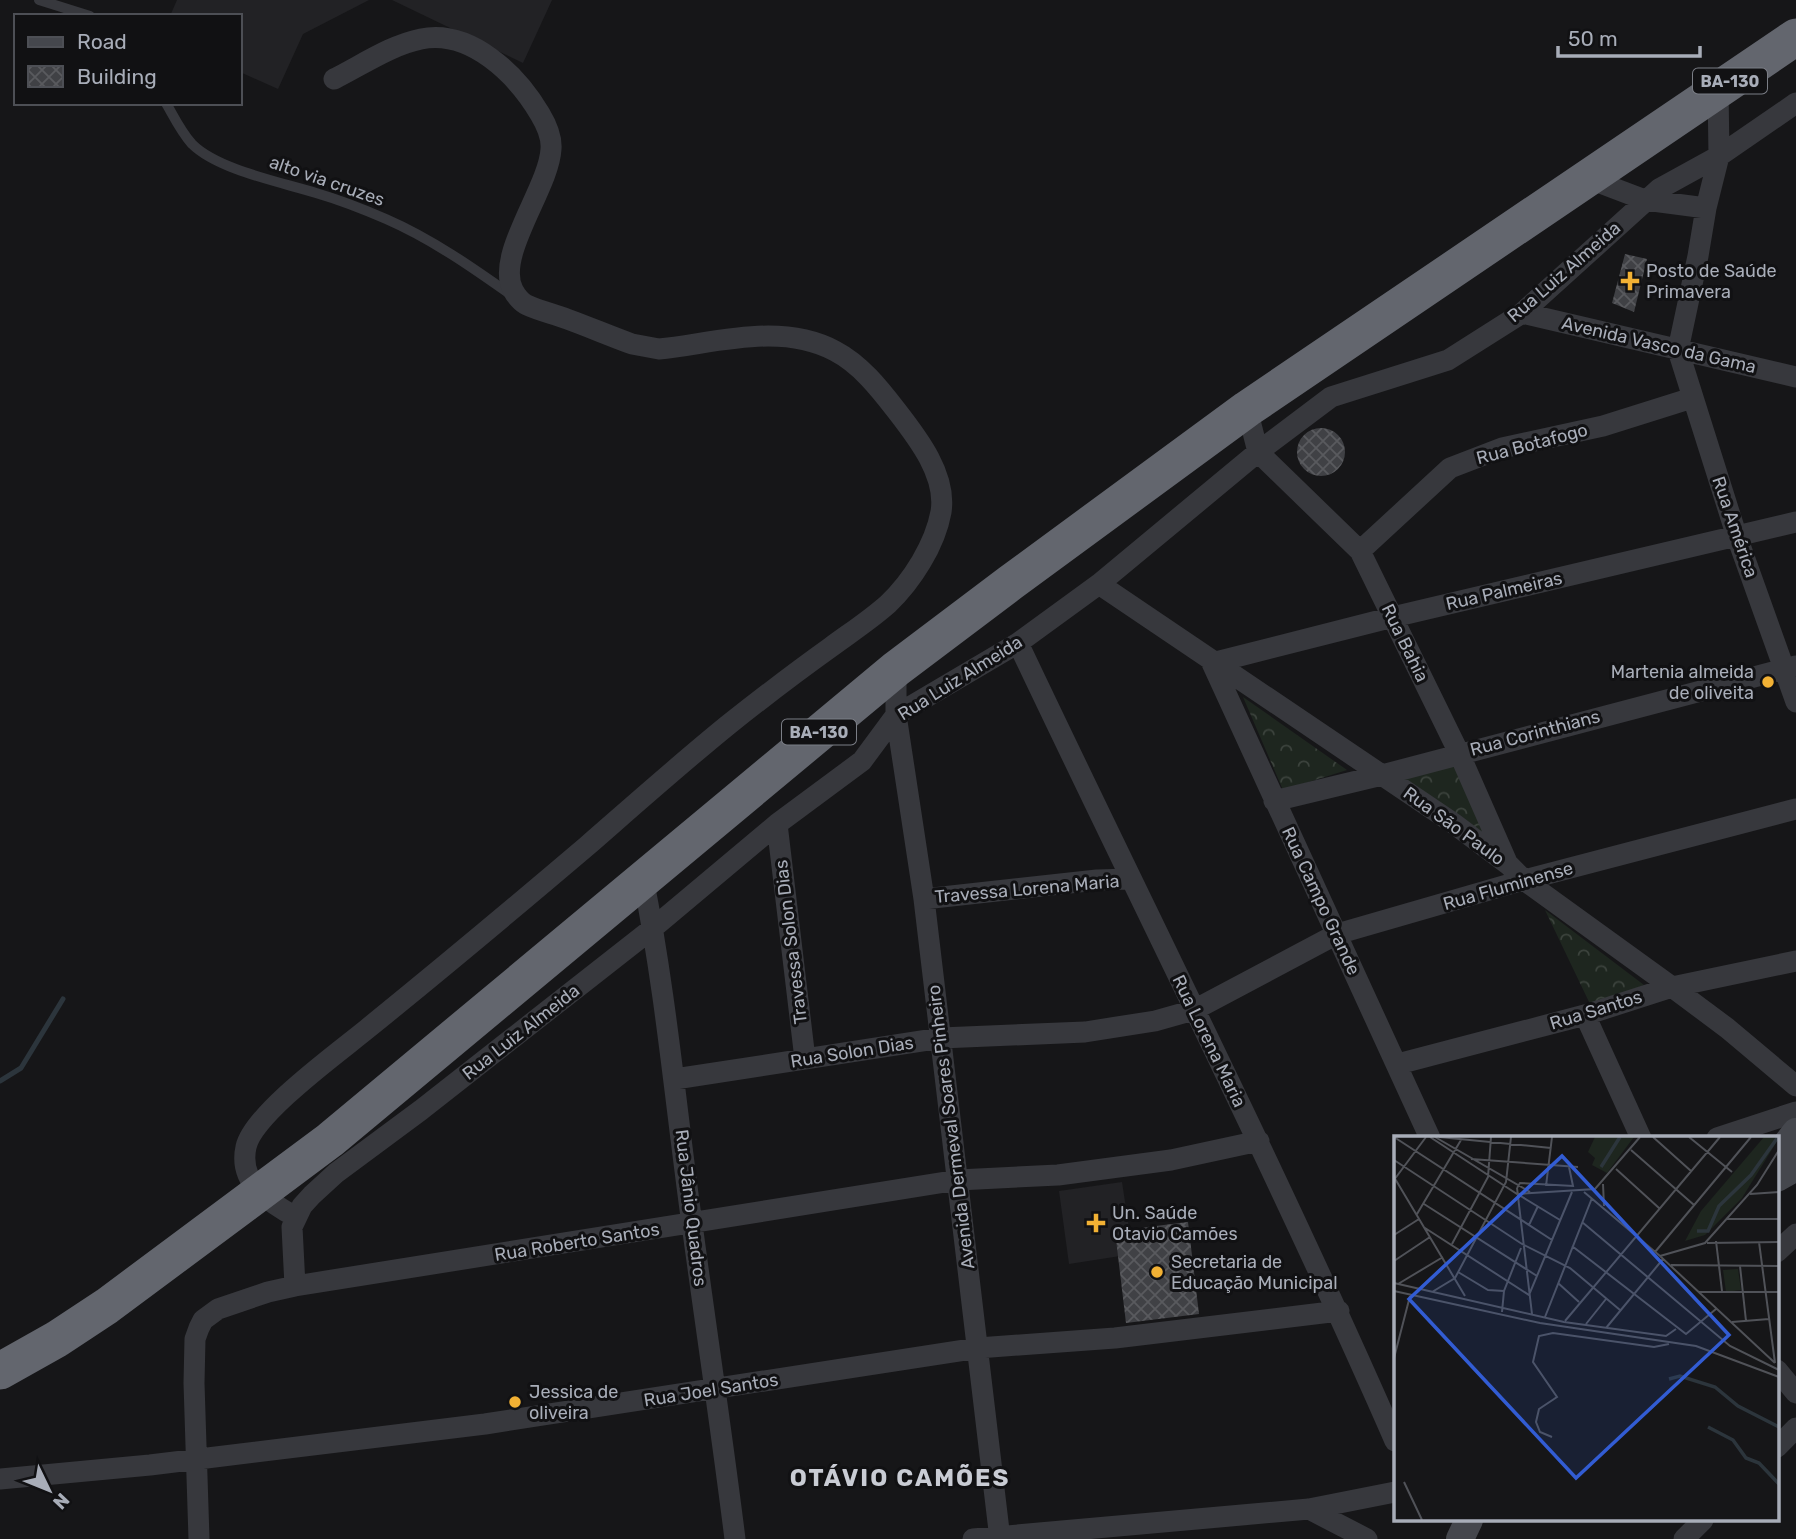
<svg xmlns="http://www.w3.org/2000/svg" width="1796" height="1539" viewBox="0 0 1796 1539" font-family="Rubik,sans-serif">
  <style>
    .built { fill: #222225 }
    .forest { fill: url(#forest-crowns) }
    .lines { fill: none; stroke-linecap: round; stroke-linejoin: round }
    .stream { stroke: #2c353c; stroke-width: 5 }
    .building { fill: url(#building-cross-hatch) }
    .lane { stroke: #37383d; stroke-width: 10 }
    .street { stroke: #37383d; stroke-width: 21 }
    .secondary { stroke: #45474d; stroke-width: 28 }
    .highway { stroke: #63666e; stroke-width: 37 }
    .poi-dot { fill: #f2b134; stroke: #111113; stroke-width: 2.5 }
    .labels { text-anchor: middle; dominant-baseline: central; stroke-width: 6; stroke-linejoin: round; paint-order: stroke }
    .shield { fill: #111113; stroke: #7b7e86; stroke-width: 2 }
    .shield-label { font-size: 16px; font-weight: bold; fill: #a8adb8 }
    .street-label { font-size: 18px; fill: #a8adb8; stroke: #111113 }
    .poi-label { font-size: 18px; fill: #a8adb8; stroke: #111113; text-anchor: start }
    .district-label { font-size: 24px; font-weight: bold; letter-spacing: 2px; fill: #c9ccd4; stroke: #111113 }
    .inset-river { fill: none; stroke: #2c353c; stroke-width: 3.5 }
    .inset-road { fill: none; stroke: #505258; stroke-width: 2 }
    .view { fill: #325cd3; fill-opacity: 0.15; stroke: #325cd3; stroke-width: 3.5 }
    .inset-edge { fill: none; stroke: #a8adb8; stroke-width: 3.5 }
  </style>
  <defs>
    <pattern id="forest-crowns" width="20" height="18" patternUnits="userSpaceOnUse" patternTransform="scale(1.75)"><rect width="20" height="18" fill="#1e261f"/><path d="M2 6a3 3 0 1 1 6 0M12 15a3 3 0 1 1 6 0" fill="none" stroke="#3c433d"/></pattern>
    <pattern id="building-cross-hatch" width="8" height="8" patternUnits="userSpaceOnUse" patternTransform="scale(1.75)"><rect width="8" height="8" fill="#404145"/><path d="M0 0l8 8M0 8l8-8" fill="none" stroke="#595a5e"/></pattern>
  </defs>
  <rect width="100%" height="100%" fill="#161618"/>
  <!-- built -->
  <path class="built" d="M177 0H369L303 34 278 89 240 72V16H170Z
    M392 0H552L523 63Z
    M1122 1182 1133 1254 1069 1264 1059 1191Z"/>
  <!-- forest -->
  <path class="forest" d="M1243 697 1347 770 1283 790Z
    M1456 760 1492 844 1402 778Z
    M1545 910 1644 985 1591 1006Z"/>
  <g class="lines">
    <!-- stream -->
    <path class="stream" d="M0 1081 21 1068 63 999"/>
  </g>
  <!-- building -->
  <path class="building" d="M1625 254 1647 259 1634 312 1612 303Z
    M1297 452a24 24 0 1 1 48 0a24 24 0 1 1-48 0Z
    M1188 1222 1199 1314 1126 1323 1115 1231Z"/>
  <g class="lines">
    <!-- lane -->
    <path class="lane" d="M39 0 90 16
      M166 103C174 117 181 132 192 144 218 170 281 182 316 193 340 200 363 209 386 219 432 239 473 268 514 297"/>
    <!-- street -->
    <path class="street" d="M1718 88 1719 156 1706 208 1698 256 1678 350 1737 537 1796 702
      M1587 178 1645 200 1706 208
      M1522 313 1796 377
      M1247 409 1258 452 1360 551 1459 753 1506 860
      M1360 551 1450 468 1502 448 1603 426 1692 398
      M1099 584 1453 823 1509 865 1524 880 1672 987 1727 1028 1796 1086
      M1018 643C1144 909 1277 1171 1395 1441
      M896 669V715L924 899 1000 1539
      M1274 801 1382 775 1796 666
      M777 824 805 1059
      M643 878C666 993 676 1109 692 1224 706 1329 722 1434 735 1539
      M924 899 1097 880 1130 879
      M1585 1015 1641 1138
      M1398 1064 1585 1015 1672 987 1796 961
      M675 1079 941 1038 1085 1032 1155 1021 1194 1010 1337 934 1524 880 1796 809
      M1430 1138 1212 663 1393 617 1796 522
      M1717 1138 1796 1112
      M296 1217C270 1203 238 1183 246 1147 253 1114 339 1052 367 1029 441 969 514 908 587 846 634 805 680 764 728 725 762 698 796 672 831 647 850 633 870 620 888 604 912 581 935 545 941 512 947 475 917 437 896 410 879 388 860 364 835 351 781 322 716 343 659 349L632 344C610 336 589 327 567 319 554 314 540 311 527 305 522 303 516 296 513 290 495 255 549 188 551 149 552 137 546 124 540 114 517 75 471 29 421 39 391 45 362 65 334 79
      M1777 1252 1796 1234
      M295 1286 292 1227 302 1206 312 1195 336 1173 421 1110 653 928 777 824 862 761 896 715 1018 643 1099 584 1258 452 1331 397 1448 360 1522 313 1659 189 1719 156 1796 103
      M1777 1370 1796 1393
      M1777 1447 1796 1428
      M0 1479 150 1465 485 1424 978 1348 1115 1338 1339 1311
      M1309 1509 1367 1539
      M199 1539 194 1383 195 1339 199 1328 203 1320 218 1309 268 1292 295 1286 958 1180 1058 1175 1171 1160 1259 1141
      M973 1539 1309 1509 1395 1492
      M1684 1539 1703 1520"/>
    <!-- secondary -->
    <path class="secondary" d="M1777 1156 1796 1132
      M1777 1178 1796 1167
      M1460 1539 1469 1520"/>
    <!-- highway -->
    <path class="highway" d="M0 1371 57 1339 107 1306 330 1140 896 669 1010 583 1247 409 1796 37"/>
  </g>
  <!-- markers -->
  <g class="poi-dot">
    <path d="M1626.5 270.5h7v7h7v7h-7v7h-7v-7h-7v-7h7z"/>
    <circle cx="1768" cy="682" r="7"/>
    <path d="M1092.5 1212.5h7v7h7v7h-7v7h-7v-7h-7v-7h7z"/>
    <circle cx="1157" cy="1272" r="7"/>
    <circle cx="515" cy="1402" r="7"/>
  </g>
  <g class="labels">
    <!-- shield labels -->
    <g class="shield">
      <rect x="1693" y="68.5" width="74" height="25" rx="5"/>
      <rect x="782" y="719.5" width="74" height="25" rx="5"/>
    </g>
    <g class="shield-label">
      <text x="1730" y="81">BA-130</text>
      <text x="819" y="732">BA-130</text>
    </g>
    <!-- street labels -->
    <g class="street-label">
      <text transform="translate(327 181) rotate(19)">alto via cruzes</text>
      <text transform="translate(1564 272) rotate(-41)">Rua Luiz Almeida</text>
      <text transform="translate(1659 345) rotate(13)">Avenida Vasco da Gama</text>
      <text transform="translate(1532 444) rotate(-15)">Rua Botafogo</text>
      <text transform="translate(1735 527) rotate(71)">Rua América</text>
      <text transform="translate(1504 591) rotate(-13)">Rua Palmeiras</text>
      <text transform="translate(1405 643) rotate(64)">Rua Bahia</text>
      <text transform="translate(960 678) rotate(-32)">Rua Luiz Almeida</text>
      <text transform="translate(1535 733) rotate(-15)">Rua Corinthians</text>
      <text transform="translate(1454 826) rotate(36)">Rua São Paulo</text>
      <text transform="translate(1508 886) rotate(-16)">Rua Fluminense</text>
      <text transform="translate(1027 889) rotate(-5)">Travessa Lorena Maria</text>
      <text transform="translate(1321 901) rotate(65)">Rua Campo Grande</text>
      <text transform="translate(791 942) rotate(-97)">Travessa Solon Dias</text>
      <text transform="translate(1596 1010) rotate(-17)">Rua Santos</text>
      <text transform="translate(521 1032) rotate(-38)">Rua Luiz Almeida</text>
      <text transform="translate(1209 1041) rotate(64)">Rua Lorena Maria</text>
      <text transform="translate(852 1052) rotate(-9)">Rua Solon Dias</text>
      <text transform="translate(951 1127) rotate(-97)">Avenida Dermeval Soares Pinheiro</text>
      <text transform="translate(691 1208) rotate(83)">Rua Jânio Quadros</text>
      <text transform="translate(577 1242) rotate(-9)">Rua Roberto Santos</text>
      <text transform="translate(711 1390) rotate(-9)">Rua Joel Santos</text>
    </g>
    <!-- poi labels -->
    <g class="poi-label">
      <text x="1646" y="271">Posto de Saúde<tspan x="1646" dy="21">Primavera</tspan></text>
      <text x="1754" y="672" text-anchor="end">Martenia almeida<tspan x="1754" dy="21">de oliveita</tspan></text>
      <text x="1112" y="1213">Un. Saúde<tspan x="1112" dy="21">Otavio Camões</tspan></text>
      <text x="1171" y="1262">Secretaria de<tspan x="1171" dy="21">Educação Municipal</tspan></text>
      <text x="529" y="1392">Jessica de<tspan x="529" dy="21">oliveira</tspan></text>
    </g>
    <!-- district labels -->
    <g class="district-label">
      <text x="900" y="1478">OTÁVIO CAMÕES</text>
    </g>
  </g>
  <!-- overview -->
  <g transform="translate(1394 1136)">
    <rect width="385" height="385" fill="#161618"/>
    <path d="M370 1 385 2 348 62 311 99 291 105 307 75Z" fill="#1e261f"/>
    <path d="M201 1H240L213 37 198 29 201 22 194 16ZM344 133 347 154 332 156 329 134Z" fill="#1e261f"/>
    <path class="inset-river" d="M207 31 226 1M303 95H314L325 70 357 39 384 1M275 243 286 240 321 251 344 270 385 291M314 291 339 304 352 322 365 327 385 348"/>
    <path class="inset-road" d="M0 1 158 104M36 1 123 58 201 53 246 1M41 1 136 56M45 1 157 12M259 1 297 35M295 1 338 36M237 14 300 69M77 23 184 31M0 24 128 108 176 132 226 174M222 33 265 72M0 41 71 160M0 44 32 1M209 48 210 70M152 50 158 1M123 52 138 178M123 52 126 47 179 50 175 31M190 56 266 120 381 227M356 58 385 56M125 59 166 84M30 68 143 140M23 78 67 4M333 83H385M188 86 336 210 385 234M135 89 144 70M31 92 135 159 178 56M0 99 25 83M322 105 328 155M365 106 381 227M313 107 385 106M58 108 94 41 97 1M178 110 292 198 322 173M261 116 357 1M266 120 311 107 363 49 385 14M0 125 36 101M277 129 385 130M346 130 352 185M64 136 94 154 110 155M0 147 170 186 272 200 282 193M164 147 185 166M4 148 49 121M0 155 146 187 302 210 385 241M38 156 61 142 112 46 117 1M305 156H385M108 176 110 155 127 112M151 181 198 62M171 185 326 1M338 186 375 183M192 188 212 163M212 192 269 123M0 222 16 160M158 301 146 296 142 286 145 273 163 261 139 226 145 200 159 197 260 211 275 208M10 346 28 384"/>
    <path class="view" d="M168 20 335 199 182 342 15 163Z"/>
    <rect width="385" height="385" class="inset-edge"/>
  </g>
  <!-- legend -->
  <rect x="14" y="14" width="228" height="91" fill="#111113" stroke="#4d4f55" stroke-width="2"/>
  <rect x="28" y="37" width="35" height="10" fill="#45474d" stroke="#4d4f55" stroke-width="2"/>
  <text x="77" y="49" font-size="21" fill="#a8adb8">Road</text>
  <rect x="28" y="66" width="35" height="21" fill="url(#building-cross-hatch)" stroke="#4d4f55" stroke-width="2"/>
  <text x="77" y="84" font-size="21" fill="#a8adb8">Building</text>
  <!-- north arrow -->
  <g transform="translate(49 1490) rotate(133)" stroke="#111113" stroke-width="5" paint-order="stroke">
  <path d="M0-5L12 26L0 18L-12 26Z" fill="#a8adb8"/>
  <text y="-10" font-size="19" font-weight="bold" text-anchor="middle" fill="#a8adb8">N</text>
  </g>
  <!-- scale -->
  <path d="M1558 46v10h142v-10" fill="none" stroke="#a8adb8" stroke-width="3.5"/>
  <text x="1568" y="46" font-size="21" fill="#a8adb8" stroke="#111113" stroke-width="5" paint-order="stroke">50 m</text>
</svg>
